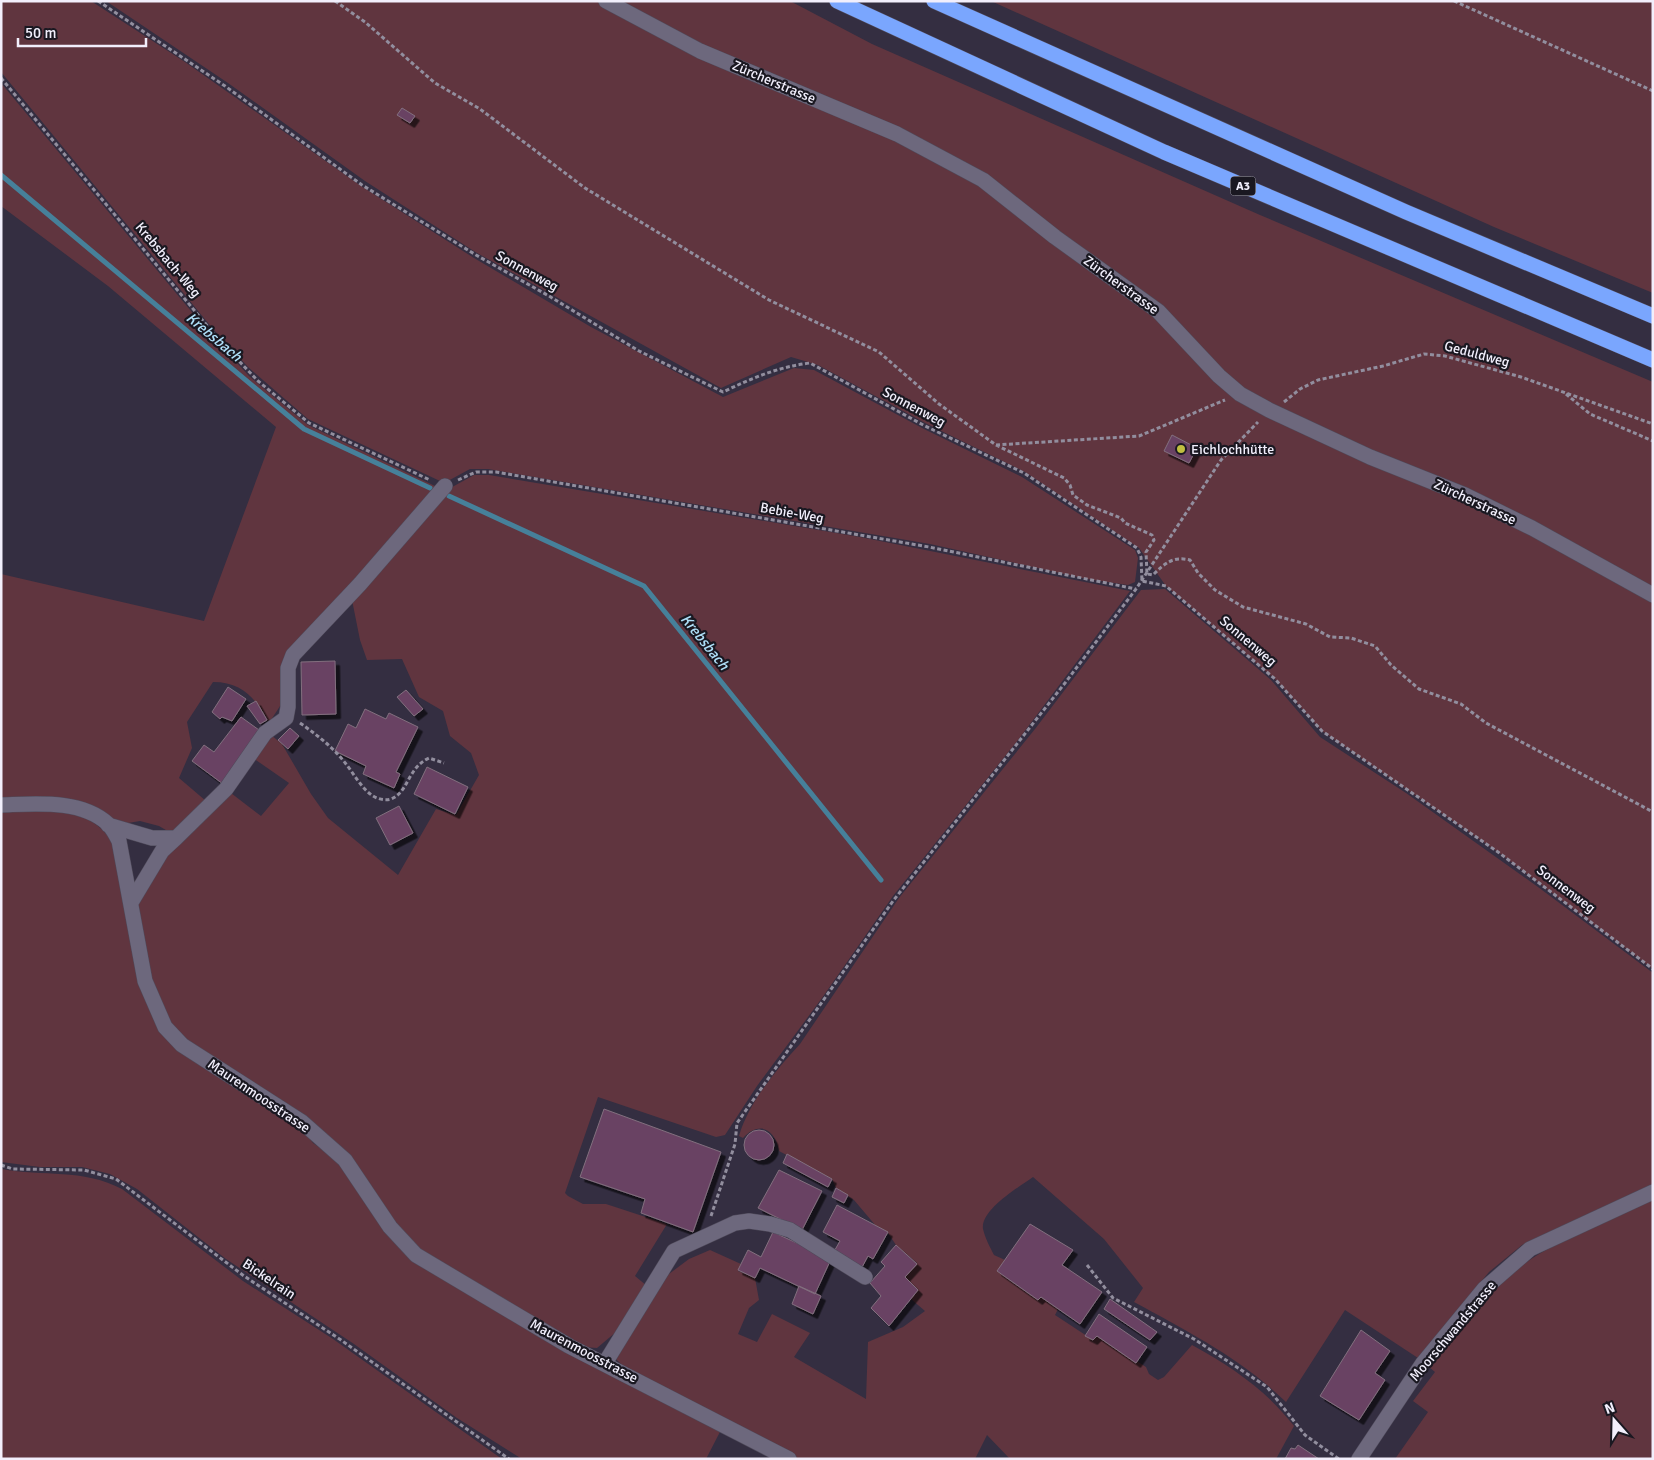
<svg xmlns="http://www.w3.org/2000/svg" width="1654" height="1460" viewBox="0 0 1654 1460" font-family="Signika,sans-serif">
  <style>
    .green { fill: #60353f }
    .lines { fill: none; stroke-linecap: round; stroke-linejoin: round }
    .stream { stroke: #46809a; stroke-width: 5 }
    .building { fill: #694364; stroke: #826f7e; filter: url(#shadow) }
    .minor-casing { stroke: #4f4a5a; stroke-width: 16 }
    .highway-casing { stroke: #4f4a5a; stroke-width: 16 }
    .path { stroke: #928e9e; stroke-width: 3; stroke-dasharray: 4 2.5; stroke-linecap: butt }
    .minor { stroke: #6d687d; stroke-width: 15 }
    .highway { stroke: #7aa6fe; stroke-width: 15 }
    .poi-dot { fill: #c0be40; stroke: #1a1821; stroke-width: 2 }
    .labels { text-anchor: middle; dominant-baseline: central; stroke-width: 4.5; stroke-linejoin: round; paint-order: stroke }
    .shield { fill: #1a1821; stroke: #b1aeba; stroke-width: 1 }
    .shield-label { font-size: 12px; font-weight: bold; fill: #f2effc }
    .street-label { font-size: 14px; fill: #f2effc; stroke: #1a1821 }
    .poi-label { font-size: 14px; fill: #f2effc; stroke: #1a1821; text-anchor: start }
    .water-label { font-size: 15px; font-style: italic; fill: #afe0f9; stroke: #1a1821 }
  </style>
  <defs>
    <filter id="shadow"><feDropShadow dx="4.5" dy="4.5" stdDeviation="0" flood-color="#0009"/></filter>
  </defs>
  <rect width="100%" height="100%" fill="#342e41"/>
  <!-- green -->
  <path class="green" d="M1 1H91L185 62 361 186 474 258 591 327 723 397 794 368 814 370 924 429 1022 477 1135 550 1138 558 1135 582 1128 585 1087 579 930 544 488 469H470L446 482 440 481 308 419 248 367 213 329 1 72Z
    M106 1H790L872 44 1260 215 1653 382V969L1498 852 1322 731 1275 679 1166 586 1139 548 1025 472 927 424 818 365 791 357 721 388 477 253 365 181 228 83Z
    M991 1H1653V293L1494 227Z
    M1 83 211 335 249 376 308 425 437 487 289 654 282 703 269 723C256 699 243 682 213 682L187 722 192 748 179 778 206 801 171 833 159 826 140 821 128 823 113 819 89 806 1 799V574L204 621 276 427 108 286 1 206Z
    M474 475H489L860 537 1130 591 1018 740 893 896 822 998 757 1086 725 1135 716 1137 598 1097 565 1193 568 1196 583 1204H606L667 1224 635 1276 647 1286 616 1332 597 1348 583 1347 411 1244 362 1176 174 1031 152 990 137 901 162 857 227 790 261 816 289 783 253 758 271 735 282 744 311 794 328 818 398 875 436 809 456 815 479 775 471 753 450 736 443 711 419 697 402 659 367 660 360 640 352 600 445 491Z
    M1165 589 1271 680 1320 737 1406 793 1538 887 1653 973V1184L1522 1245 1489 1272 1418 1358 1345 1310 1286 1402C1242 1359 1187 1331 1134 1302L1143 1288 1104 1239 1033 1177C1019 1187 980 1210 983 1229 985 1238 990 1247 994 1255L1005 1260 997 1271 1038 1300 1041 1297 1058 1309 1055 1315 1093 1340 1097 1336 1146 1367 1149 1374 1158 1380 1164 1377 1192 1345C1232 1367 1266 1390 1294 1426L1276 1459H1010L987 1435 975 1459H798L623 1366 616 1359 619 1347 669 1274 689 1259 710 1250 741 1264 738 1271 755 1278 759 1300 749 1308 738 1334 757 1342 772 1314 810 1333 794 1357 866 1399 868 1342 903 1327 925 1311 911 1299 918 1290 905 1277 917 1263 896 1245 888 1233 876 1226 854 1200 836 1188 832 1179 779 1151C775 1128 759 1121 743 1138L739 1136C749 1102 776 1070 800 1044L899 898 1035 729 1141 590Z
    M1 808C47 808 79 801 112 840L153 1017 301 1127 313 1143 342 1163 388 1231 722 1428 706 1459H522L457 1418 354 1344 226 1259 137 1189 110 1174 82 1167H40L1 1162Z
    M1 1169C44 1177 82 1168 122 1189L243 1281 333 1339 502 1459H1Z
    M1653 1200V1459H1395L1428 1412 1413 1401 1435 1372 1429 1367C1455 1335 1480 1297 1513 1272 1552 1241 1607 1221 1653 1200Z"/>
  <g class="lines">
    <!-- stream -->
    <path class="stream" d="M1 175 304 429 430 488
      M449 496 644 586 881 880"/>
  </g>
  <!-- building -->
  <path class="building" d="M402 108 415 116 410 123 397 115Z
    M1172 435 1197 448 1189 463 1164 451Z
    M335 661 336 714 302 715 301 662Z
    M228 687 246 699 232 721 222 717 220 719 212 712Z
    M406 690 423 709 414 716 397 697Z
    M256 701 267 720 260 724 247 706Z
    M365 709 386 719 389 713 418 727 396 772 400 774 394 788 363 774 366 766 335 751 348 724 356 728Z
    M241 717 259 730 223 784 192 761 204 745 214 752Z
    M290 728 299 736 288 749 278 740Z
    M427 767 468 787 455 814 414 794Z
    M399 806 413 833 390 845 376 818Z
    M604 1109 721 1152 693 1232 641 1213 645 1199 580 1177Z
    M744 1145a15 15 0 1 1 30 0a15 15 0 1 1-30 0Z
    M787 1154 832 1179 828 1187 783 1163Z
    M779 1170 822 1191 802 1230 758 1208Z
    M836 1188 848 1195 844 1203 832 1197Z
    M837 1205 888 1232 873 1259 868 1256 860 1271 832 1255 840 1241 823 1232Z
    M1030 1224 1073 1250 1062 1265 1102 1292 1080 1324 1041 1297 1038 1300 997 1271Z
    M773 1232 831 1259 815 1294 760 1268 755 1278 738 1270 748 1250 761 1257Z
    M896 1245 917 1264 905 1277 918 1290 889 1326 871 1308 881 1296 870 1283 885 1266 881 1262Z
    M799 1286 821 1296 813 1314 792 1304Z
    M1110 1299 1157 1332 1150 1340 1104 1309Z
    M1099 1314 1147 1347 1136 1363 1097 1336 1093 1340 1085 1336Z
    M1361 1330 1390 1351 1375 1373 1385 1380 1359 1420 1320 1396Z
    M1298 1445 1319 1459H1285L1291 1448 1295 1449Z"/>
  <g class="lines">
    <defs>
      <path id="minor" d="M606 1 700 51 897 134 983 180 1055 237 1158 311 1219 376 1240 394 1269 410 1370 457 1465 495 1532 528 1653 595
        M1 805C35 804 81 799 108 824 112 828 116 835 119 841L145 981 165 1027 182 1045 302 1122 345 1160 390 1227 416 1255 569 1346 789 1459
        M108 825 152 838H176L162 851 132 901
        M176 838 226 789 265 733 286 718 288 707V668L293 655 360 584 445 486
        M605 1363 674 1251 735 1223 749 1221 770 1224 790 1230 865 1277
        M1359 1459 1423 1363 1484 1289 1530 1249 1653 1192"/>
      <path id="highway" d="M837 1 1164 152 1653 360
        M934 1 1406 212 1653 316"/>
    </defs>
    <!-- minor casing -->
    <use href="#minor" class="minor-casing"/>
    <!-- highway casing -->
    <use href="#highway" class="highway-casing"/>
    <!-- path -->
    <path class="path" d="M98 1 225 86 362 185 476 255 549 296 639 351 723 392C752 378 778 367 810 363L925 426 1024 473 1137 548 1141 557 1142 581 1166 586 1275 679 1322 731 1498 852 1653 969
      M335 1 365 22 435 83 480 109 585 188 769 300 879 352 939 404 996 445 1064 478 1070 485 1073 495 1087 505 1121 518 1125 523 1152 535 1154 540 1146 552 1147 574 1153 575C1165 563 1173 556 1190 560L1198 573 1215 590 1243 607 1306 624 1330 637 1351 638 1375 646 1391 665 1419 689 1461 704 1486 723 1653 812
      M1454 1 1653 91
      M1 78 219 340 258 381 309 423 430 480
      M1566 394 1590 414 1653 441
      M1284 402 1300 389 1318 380 1383 366 1424 354 1445 356 1521 377 1653 424
      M996 445 1139 436 1225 400
      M458 480 476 472H496L929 547 1136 589
      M300 723C317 735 333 747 346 764 354 774 362 789 373 796 378 799 385 801 391 799 409 792 407 768 429 758L444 763
      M1 1165 13 1169 84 1170 116 1179 244 1276 341 1340 509 1459
      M711 1216 735 1144 737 1123 893 901 1065 683 1136 589 1221 460 1258 422
      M1087 1265 1113 1298 1194 1339 1267 1387 1305 1435 1339 1459"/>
    <!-- minor -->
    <use href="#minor" class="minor"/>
    <!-- highway -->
    <use href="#highway" class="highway"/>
  </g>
  <!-- markers -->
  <circle class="poi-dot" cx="1181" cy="449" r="5"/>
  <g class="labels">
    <!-- shield labels -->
    <rect class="shield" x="1230.5" y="176.5" width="25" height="19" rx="4"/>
    <g class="shield-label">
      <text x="1243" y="186">A3</text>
    </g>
    <!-- street labels -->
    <g class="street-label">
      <text transform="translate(774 82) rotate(23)">Zürcherstrasse</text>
      <text transform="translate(168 260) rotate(50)">Krebsbach-Weg</text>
      <text transform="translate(527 271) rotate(29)">Sonnenweg</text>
      <text transform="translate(1121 285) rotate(36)">Zürcherstrasse</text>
      <text transform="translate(1477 354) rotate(15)">Geduldweg</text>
      <text transform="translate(914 407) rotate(28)">Sonnenweg</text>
      <text transform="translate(1475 502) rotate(25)">Zürcherstrasse</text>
      <text transform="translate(792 513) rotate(10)">Bebie-Weg</text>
      <text transform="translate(1248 641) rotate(40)">Sonnenweg</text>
      <text transform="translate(1566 889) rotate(37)">Sonnenweg</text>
      <text transform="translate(259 1096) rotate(34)">Maurenmoosstrasse</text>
      <text transform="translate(269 1279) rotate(34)">Bickelrain</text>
      <text transform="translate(1453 1331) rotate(-50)">Moorschwandstrasse</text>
      <text transform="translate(584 1351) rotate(28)">Maurenmoosstrasse</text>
    </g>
    <!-- poi labels -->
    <g class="poi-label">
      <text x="1191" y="449">Eichlochhütte</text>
    </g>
    <!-- water labels -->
    <g class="water-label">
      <text transform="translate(214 337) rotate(40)">Krebsbach</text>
      <text transform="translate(705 642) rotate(51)">Krebsbach</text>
    </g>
  </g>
  <!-- border -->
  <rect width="1654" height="1460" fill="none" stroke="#f2effc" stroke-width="5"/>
  <!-- north arrow -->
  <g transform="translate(1614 1420) rotate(340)" stroke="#1a1821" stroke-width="4" paint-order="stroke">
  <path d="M0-4L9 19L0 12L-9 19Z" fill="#f2effc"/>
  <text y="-8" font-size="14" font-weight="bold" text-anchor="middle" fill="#f2effc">N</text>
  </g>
  <!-- scale -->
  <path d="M18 38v8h128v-8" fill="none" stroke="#f2effc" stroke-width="2.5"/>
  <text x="25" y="38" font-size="15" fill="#f2effc" stroke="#1a1821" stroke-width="4" paint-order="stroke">50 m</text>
</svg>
